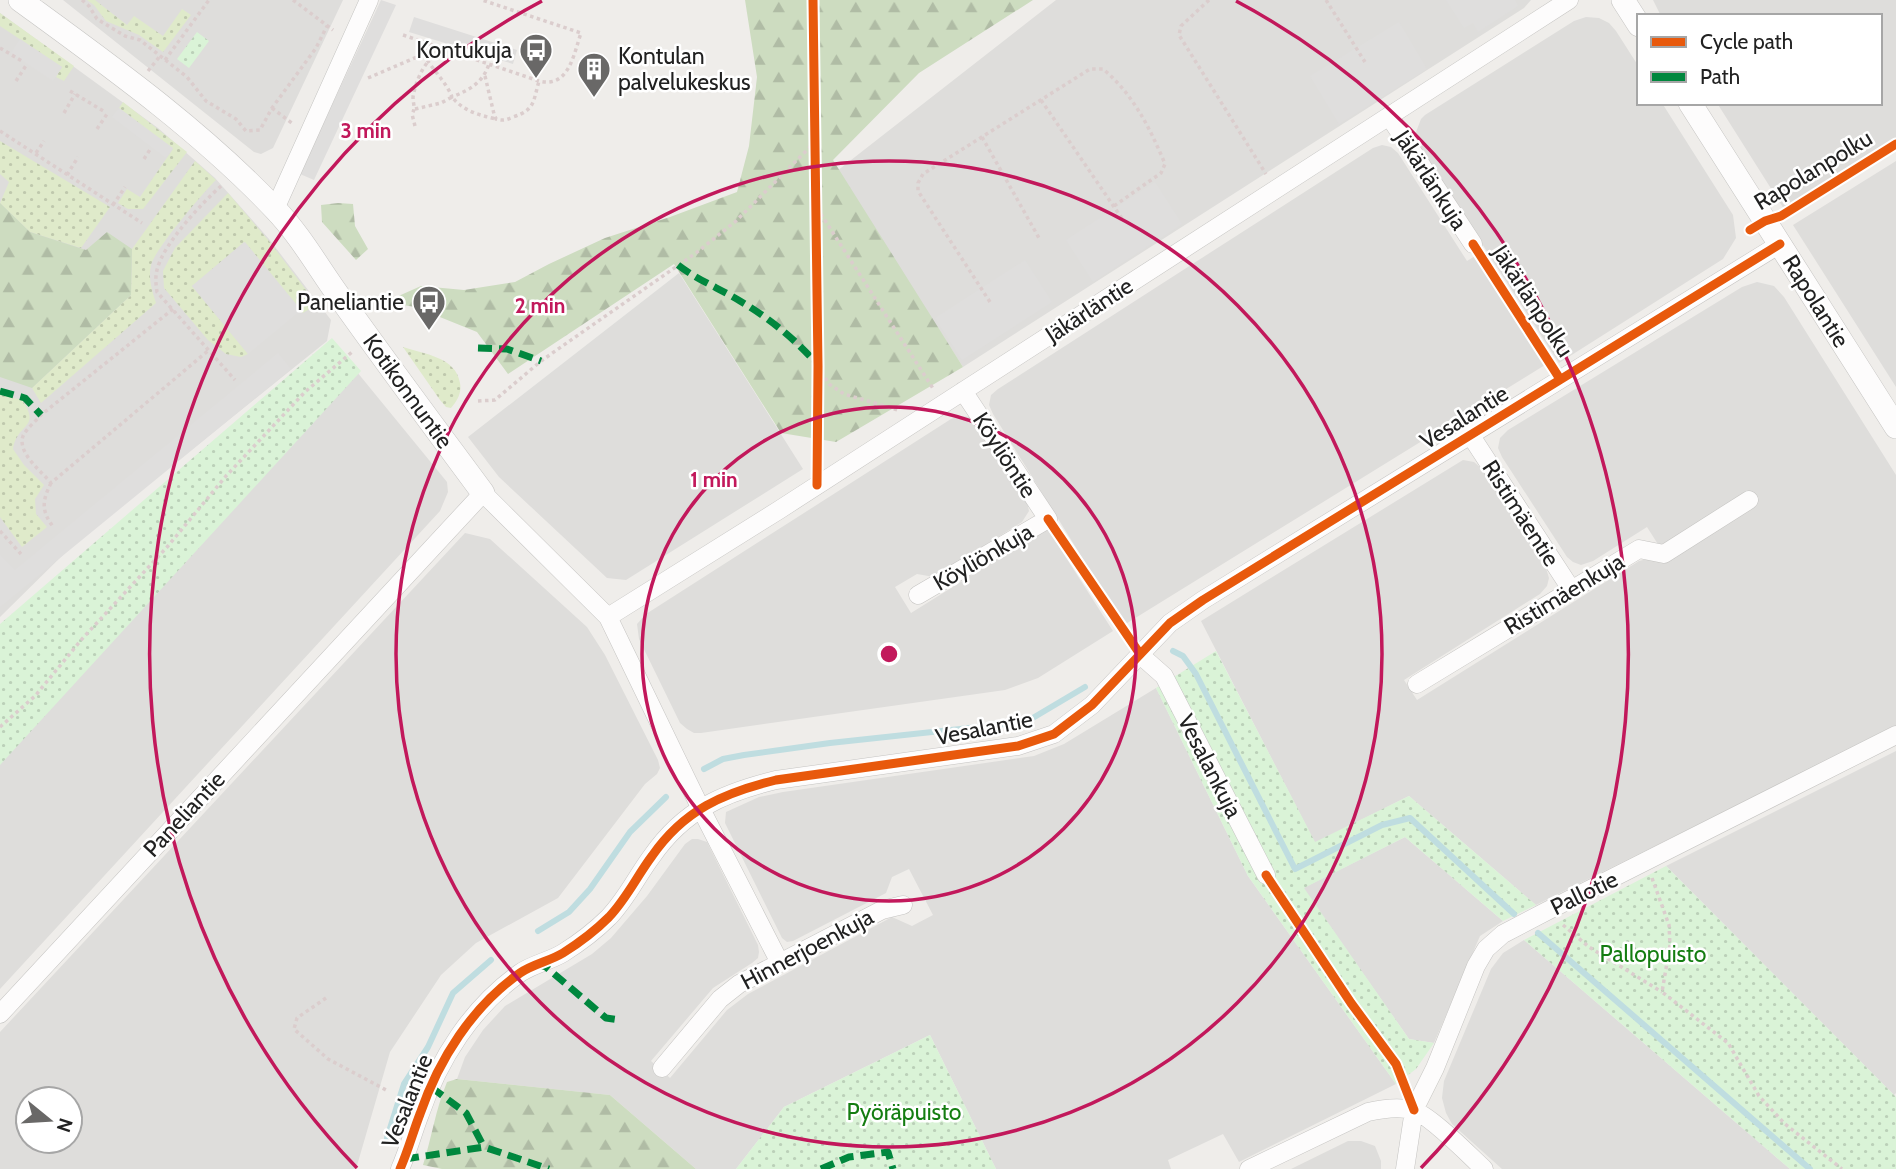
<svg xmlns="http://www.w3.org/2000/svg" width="1896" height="1169" viewBox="0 0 1896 1169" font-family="Cabin,sans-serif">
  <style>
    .residential { fill: #dedddb; fill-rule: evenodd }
    .grass { fill: url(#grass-dots) }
    .forest { fill: url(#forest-firs) }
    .park { fill: url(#park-dots) }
    .parking { fill: #dfdedd }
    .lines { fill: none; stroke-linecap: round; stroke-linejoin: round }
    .stream { stroke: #bfdde0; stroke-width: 6 }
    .minor-casing { stroke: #c5c4c2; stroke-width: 19 }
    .tertiary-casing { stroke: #c5c4c2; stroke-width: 24 }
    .path { stroke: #dbcdcd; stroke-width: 3.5; stroke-dasharray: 3.5 3.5; stroke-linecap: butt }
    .minor { stroke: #fdfcfc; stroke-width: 18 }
    .tertiary { stroke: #fdfcfc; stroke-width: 23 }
    .quiet { stroke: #00873e; stroke-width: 7; stroke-dasharray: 14 7; stroke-linecap: butt }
    .cycleway-casing { stroke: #fff; stroke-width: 13 }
    .cycleway { stroke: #e8590c; stroke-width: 9 }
    .ring { fill: none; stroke: #c2185b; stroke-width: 3.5 }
    .labels { text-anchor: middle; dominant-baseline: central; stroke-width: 5; stroke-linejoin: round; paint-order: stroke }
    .poi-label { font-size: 23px; fill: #212121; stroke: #fff; text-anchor: end }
    .street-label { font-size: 23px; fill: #212121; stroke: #fff }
    .park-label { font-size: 23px; fill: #147d11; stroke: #fff }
    .centre { fill: #c2185b; stroke: #fff; stroke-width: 3.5 }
    .ring-label { font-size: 21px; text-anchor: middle; font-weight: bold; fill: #c2185b; stroke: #fff; stroke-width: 5; stroke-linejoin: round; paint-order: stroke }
  </style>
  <defs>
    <pattern id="grass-dots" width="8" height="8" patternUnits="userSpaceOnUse" patternTransform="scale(1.75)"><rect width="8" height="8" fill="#dfeaca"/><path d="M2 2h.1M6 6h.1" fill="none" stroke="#bfc8ad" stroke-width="1.8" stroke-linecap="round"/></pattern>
    <pattern id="forest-firs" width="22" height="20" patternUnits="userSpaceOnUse" patternTransform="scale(1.75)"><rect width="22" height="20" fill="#cddcc0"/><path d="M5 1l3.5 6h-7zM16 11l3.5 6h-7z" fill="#b0bca5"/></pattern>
    <pattern id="park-dots" width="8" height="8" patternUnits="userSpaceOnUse" patternTransform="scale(1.75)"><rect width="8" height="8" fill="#daf3d7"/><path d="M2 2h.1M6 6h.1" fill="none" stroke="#bbd0b8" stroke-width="1.8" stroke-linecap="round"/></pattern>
  </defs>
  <rect width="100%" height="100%" fill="#efedea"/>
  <!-- residential -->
  <path class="residential" d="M63 0H343L273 148 261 154 254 152Z
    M1056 0H1531L1524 8 963 367 837 171Z
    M1653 0H1896V138L1784 209 1717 103H1880V16H1661Z
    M0 13 158 128 215 178 269 239 331 320 327 341 73 545 0 617Z
    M1586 17 1599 18 1609 23 1616 31 1639 67V103H1662L1733 215 1736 238 1723 259 1559 363 1419 146 1416 132 1421 119 1425 115 1574 21Z
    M1382 145 1391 147 1398 153 1467 261 1475 256 1545 365 1124 625 993 414 989 405 991 395 998 389 1373 148Z
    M1896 161V387L1793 225Z
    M679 273 803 469 626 580 607 578 499 477 468 437Z
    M1757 282 1774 286 1784 297 1896 475V726L1536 905 1409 796 1315 843 1201 621 1463 460 1474 462 1481 468 1546 568 1549 578 1547 586 1540 594 1404 680 1417 700 1639 561 1651 558 1668 560 1647 527 1593 561 1581 565 1573 562 1567 557 1502 457 1498 448 1500 438 1508 430 1742 287Z
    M357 372 447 482 448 492 440 511 0 989V753Z
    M960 416 970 417 1027 502 1029 511 1022 522 934 577 917 574 895 587 911 613 1047 528 1113 631 1038 678 1005 690 701 733H694L687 729 680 723 639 639 637 624 646 614 951 419Z
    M465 533 490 539 587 627 605 655 658 760 660 768 657 774 645 784 558 898 476 943 441 975 390 1052 356 1169H0V1032ZM28 1099H70V1141H28Z
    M1156 688 1248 876 1396 1084 1239 1162 1223 1134 1168 1160 1171 1169H996L930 1035 784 1107 736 1169H696L610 1095 457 1079 465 1057 483 1030 505 1006 592 954 611 938 647 896 685 844 692 839H698L707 842 710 848 758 945 759 952 758 958 752 963 713 988 651 1061 670 1078 727 1010 748 994 892 917 912 926 933 915 909 869 892 877 886 893 793 941 787 942 782 938 725 823 726 812 759 797 783 792 1034 756 1064 744Z
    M1896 751V1093L1894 1095 1666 866Z
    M1405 837 1503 921 1480 936 1434 1043 1409 1039 1303 888Z
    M1524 940 1790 1169H1502L1452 1124 1446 1113 1442 1098 1444 1081 1491 969 1503 953Z
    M1348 1141H1361L1375 1146 1381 1161V1169H1291Z"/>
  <!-- grass -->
  <path class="grass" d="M87 0H95L127 25 134 16 163 36 182 9 191 15 163 52 139 35 106 21 94 5Z
    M0 13 74 66 64 81 56 77 62 67 0 26Z
    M123 102 187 152 143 209H128L118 203 127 189 140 197 173 149 119 108Z
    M0 141 110 207 81 248 30 232 0 203 9 182 0 174Z
    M195 161 216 180C202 194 155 249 151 265 148 279 152 290 156 303L41 403 32 388 131 295 132 249Z
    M228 193 269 241 316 303V305L303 313 301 310 244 242 192 286 248 354 241 357 226 354 208 340 164 288 163 271 175 248Z
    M403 347C424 354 456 357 460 383 462 393 457 401 451 408L446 407 440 400Z
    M0 394 22 400C42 429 17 422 13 449L24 465 44 485 35 499 36 514 47 527 22 547 0 517Z"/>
  <!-- forest -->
  <path class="forest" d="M745 0H1033L919 73 833 160 963 367 836 442 781 433 674 264 508 374 477 332 415 307 385 302 421 286 464 290 515 282 549 264 605 238 670 217 737 192 749 146 757 77Z
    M0 203 30 232 86 250 107 232 132 249 131 295 32 388 0 377Z
    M338 203 353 204 355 226 368 249 356 260 322 222 321 205Z
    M457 1079 610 1095 696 1169H442L423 1165C432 1137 435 1111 447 1082Z"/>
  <!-- park -->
  <path class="park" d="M197 32 209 41 189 68 177 59Z
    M332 338 361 371 0 765V624Z
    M1216 651 1315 842 1409 796 1536 905 1503 921 1405 837 1304 888 1409 1039 1434 1043 1416 1069 1396 1084 1248 876 1156 688Z
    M1666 866 1896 1097V1169H1790L1524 940Z
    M930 1035 996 1169H736L784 1107Z"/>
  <!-- parking -->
  <path class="parking" d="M381 0 396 5 314 180 300 174Z
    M1446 0H1515L1518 6 1478 32 1473 23 1464 28Z
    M414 17 517 50 513 64 409 32Z
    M1399 22 1427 69 1339 124 1310 76Z
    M20 39 62 67 53 81 11 53Z
    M119 108 173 148 166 158 112 117Z
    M1155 182 1182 224 1093 282 1066 240Z
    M245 242 301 310 248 354 192 286Z
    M1025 260 1052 302 962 360 935 318Z
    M278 353 291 369 0 607V555L15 570Z"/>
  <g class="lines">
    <!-- stream -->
    <path class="stream" d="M1173 651 1183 656 1196 674 1295 869 1382 825 1410 818 1514 914
      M704 769 723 759 744 755 830 743 1026 722 1085 687
      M538 931 569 912 590 889 630 832 666 797
      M1538 933 1810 1169
      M387 1138 404 1084 428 1047 453 993 491 960"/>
    <defs>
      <path id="minor" d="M1389 116 1473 244
        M275 209 369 0
        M1471 436 1571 589
        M918 595 1048 519 963 391
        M608 617 779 510 1569 0
        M1147 661 1164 676 1266 875
        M1417 684 1639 549 1664 554 1749 500
        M0 1014 483 493 608 617 700 807 780 963
        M662 1068 720 999 739 984 882 910 903 905
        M400 1169C408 1151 413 1132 420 1114 439 1059 472 1007 520 973 533 964 550 961 563 953 579 943 596 930 609 917 627 898 637 876 652 856 684 810 723 793 776 780L1018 746 1054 734 1092 705 1170 623 1203 600 1780 244
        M1249 1169 1368 1112C1381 1109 1398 1106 1412 1110 1428 1113 1470 1156 1484 1169
        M1405 1169 1414 1110 1435 1068 1476 966 1486 949 1503 934 1547 911 1896 735"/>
      <path id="tertiary" d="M20 0C109 65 199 129 275 209 301 236 319 269 341 299 387 364 435 428 483 493
        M1623 0 1639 25
        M1690 103 1896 427"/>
    </defs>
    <!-- minor casing -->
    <use href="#minor" class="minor-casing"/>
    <!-- tertiary casing -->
    <use href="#tertiary" class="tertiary-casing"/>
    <!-- path -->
    <path class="path" d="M82 0 89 6 97 19 125 36 140 40 187 77 206 101 236 119 246 131 260 130 272 108 316 48 327 26
      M293 0 333 30
      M1209 0 1181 26 1179 35 1266 174
      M1326 0 1365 62
      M403 35 539 81C569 89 574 53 581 33L482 0
      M0 48 22 61
      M424 54C431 69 446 81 452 97 469 90 483 83 489 64
      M165 60 209 0
      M148 71 160 56
      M485 76 494 114 496 119C503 121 506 120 513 117 535 110 533 102 539 81
      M368 78 424 54 430 45
      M16 81 27 64
      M70 91 105 112
      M1041 100 1123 220
      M272 108 293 124
      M415 109 441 103 452 97C463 111 479 115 496 119
      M64 113 75 94
      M415 126 412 114C416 107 413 105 413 97 415 85 420 72 427 63
      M97 129 107 114
      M0 131 142 223
      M982 137 1039 238
      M36 153 44 141
      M144 159 151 148
      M67 175 78 157
      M221 186C201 204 163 244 157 270 155 278 156 284 157 292L235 380
      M113 205 125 187
      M817 208 934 390
      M990 302 918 191V183L923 174 1090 69H1103C1133 94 1150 128 1165 164L1161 173 1114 206
      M173 309 41 415C36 421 26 429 23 436 17 453 42 472 51 483L209 350
      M818 366 829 384 844 394 898 410
      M478 401 495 400 541 361 696 253 736 221 815 142
      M51 483C42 501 41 511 54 528
      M0 531 21 554
      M0 727 35 696 82 639 168 546 226 476 305 392 352 352
      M1652 878 1669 925 1670 945 1662 992 1728 1043 1759 1096 1785 1124 1842 1169
      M1563 925 1589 947 1662 992
      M326 998 297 1018 294 1029 328 1059 388 1091"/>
    <!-- minor -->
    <use href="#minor" class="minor"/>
    <!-- tertiary -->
    <use href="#tertiary" class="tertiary"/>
    <!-- quiet -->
    <path class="quiet" d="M678 265C699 281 719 288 740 301 769 318 795 339 817 364
      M478 348 507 349 541 361
      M0 391 25 398 41 415
      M536 964 546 967 606 1018 620 1020
      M431 1087 466 1113 484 1147
      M405 1159 484 1147 549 1169
      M821 1169 849 1157 888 1152 893 1169"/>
    <defs>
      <path id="cycleway" d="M813 0 818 366 817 485
        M1750 230 1765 221 1781 216 1896 144
        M1473 244 1560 379
        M1048 519 1140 654
        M1266 875 1351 1003 1396 1064 1414 1110
        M400 1169C408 1151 413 1132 420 1114 439 1059 472 1007 520 973 533 964 550 961 563 953 579 943 596 930 609 917 627 898 637 876 652 856 684 810 723 793 776 780L1018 746 1054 734 1092 705 1170 623 1203 600 1780 244"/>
    </defs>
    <!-- cycleway casing -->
    <use href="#cycleway" class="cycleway-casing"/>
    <!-- cycleway -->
    <use href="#cycleway" class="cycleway"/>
  </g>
  <!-- distance rings -->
  <g class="ring">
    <circle cx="889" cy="654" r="247"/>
    <circle cx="889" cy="654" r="493"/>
    <path d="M357 1168A740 740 0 0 1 542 1M1236 1A740 740 0 0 1 1421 1168"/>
  </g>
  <!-- icons -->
  <defs>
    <symbol id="bus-pin" viewBox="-11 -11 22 30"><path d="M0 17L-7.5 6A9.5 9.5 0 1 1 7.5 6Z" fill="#696867" stroke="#fff"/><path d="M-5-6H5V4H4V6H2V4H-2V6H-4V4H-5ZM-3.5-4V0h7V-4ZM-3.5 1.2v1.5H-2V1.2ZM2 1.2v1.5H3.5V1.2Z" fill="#fff"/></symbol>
    <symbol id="building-pin" viewBox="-11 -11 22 30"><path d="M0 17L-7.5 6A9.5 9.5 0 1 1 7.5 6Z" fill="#696867" stroke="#fff"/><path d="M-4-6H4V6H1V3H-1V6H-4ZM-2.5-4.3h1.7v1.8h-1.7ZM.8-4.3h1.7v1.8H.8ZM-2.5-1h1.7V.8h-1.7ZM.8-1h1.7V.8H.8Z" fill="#fff"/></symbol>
  </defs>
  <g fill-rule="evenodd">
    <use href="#bus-pin" x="517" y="31" width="38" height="52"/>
    <use href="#building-pin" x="575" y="50" width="38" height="52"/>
    <use href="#bus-pin" x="410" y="283" width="38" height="52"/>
  </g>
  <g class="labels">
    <!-- poi labels -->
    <g class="poi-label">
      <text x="512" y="50">Kontukuja</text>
      <text x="618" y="56" text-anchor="start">Kontulan<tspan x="618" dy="26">palvelukeskus</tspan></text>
      <text x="404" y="302">Paneliantie</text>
    </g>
    <!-- street labels -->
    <g class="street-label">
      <text transform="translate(1813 170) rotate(-31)">Rapolanpolku</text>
      <text transform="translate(1431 180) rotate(57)">Jäkärlänkuja</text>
      <text transform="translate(1533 301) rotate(57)">Jäkärlänpolku</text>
      <text transform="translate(1816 301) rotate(58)">Rapolantie</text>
      <text transform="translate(1089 310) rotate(-33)">Jäkärläntie</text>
      <text transform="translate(408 391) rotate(54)">Kotikonnuntie</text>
      <text transform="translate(1464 417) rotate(-32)">Vesalantie</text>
      <text transform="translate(1005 455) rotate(57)">Köyliöntie</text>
      <text transform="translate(1521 513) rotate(57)">Ristimäentie</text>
      <text transform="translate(983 557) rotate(-30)">Köyliönkuja</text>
      <text transform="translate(1564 594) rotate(-31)">Ristimäenkuja</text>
      <text transform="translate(984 728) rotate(-11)">Vesalantie</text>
      <text transform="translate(1210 766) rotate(63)">Vesalankuja</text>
      <text transform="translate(184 814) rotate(-47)">Paneliantie</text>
      <text transform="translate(1584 893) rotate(-26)">Pallotie</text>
      <text transform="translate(807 949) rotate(-28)">Hinnerjoenkuja</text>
      <text transform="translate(407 1101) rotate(-68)">Vesalantie</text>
    </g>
    <!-- park labels -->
    <g class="park-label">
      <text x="1653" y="954">Pallopuisto</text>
      <text x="904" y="1112">Pyöräpuisto</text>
    </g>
  </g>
  <circle cx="889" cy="654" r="10" class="centre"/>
  <g class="ring-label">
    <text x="366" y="138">3 min</text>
    <text x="540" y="313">2 min</text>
    <text x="714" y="487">1 min</text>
  </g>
  <!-- legend -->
  <rect x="1637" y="14" width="245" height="91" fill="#ffffff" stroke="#a6a6a6" stroke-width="2"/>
  <rect x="1651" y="37" width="35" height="10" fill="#e8590c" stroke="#a6a6a6" stroke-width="2"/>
  <text x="1700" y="49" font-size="21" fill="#212121">Cycle path</text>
  <rect x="1651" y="72" width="35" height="10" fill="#00873e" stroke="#a6a6a6" stroke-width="2"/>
  <text x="1700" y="84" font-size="21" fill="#212121">Path</text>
  <!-- north arrow -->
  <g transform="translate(49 1120) rotate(108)"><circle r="33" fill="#ffffff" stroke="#a6a6a6" stroke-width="2"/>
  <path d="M0-5L12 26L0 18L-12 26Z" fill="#696867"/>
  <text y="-10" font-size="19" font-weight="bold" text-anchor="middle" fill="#212121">N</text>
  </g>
</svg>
